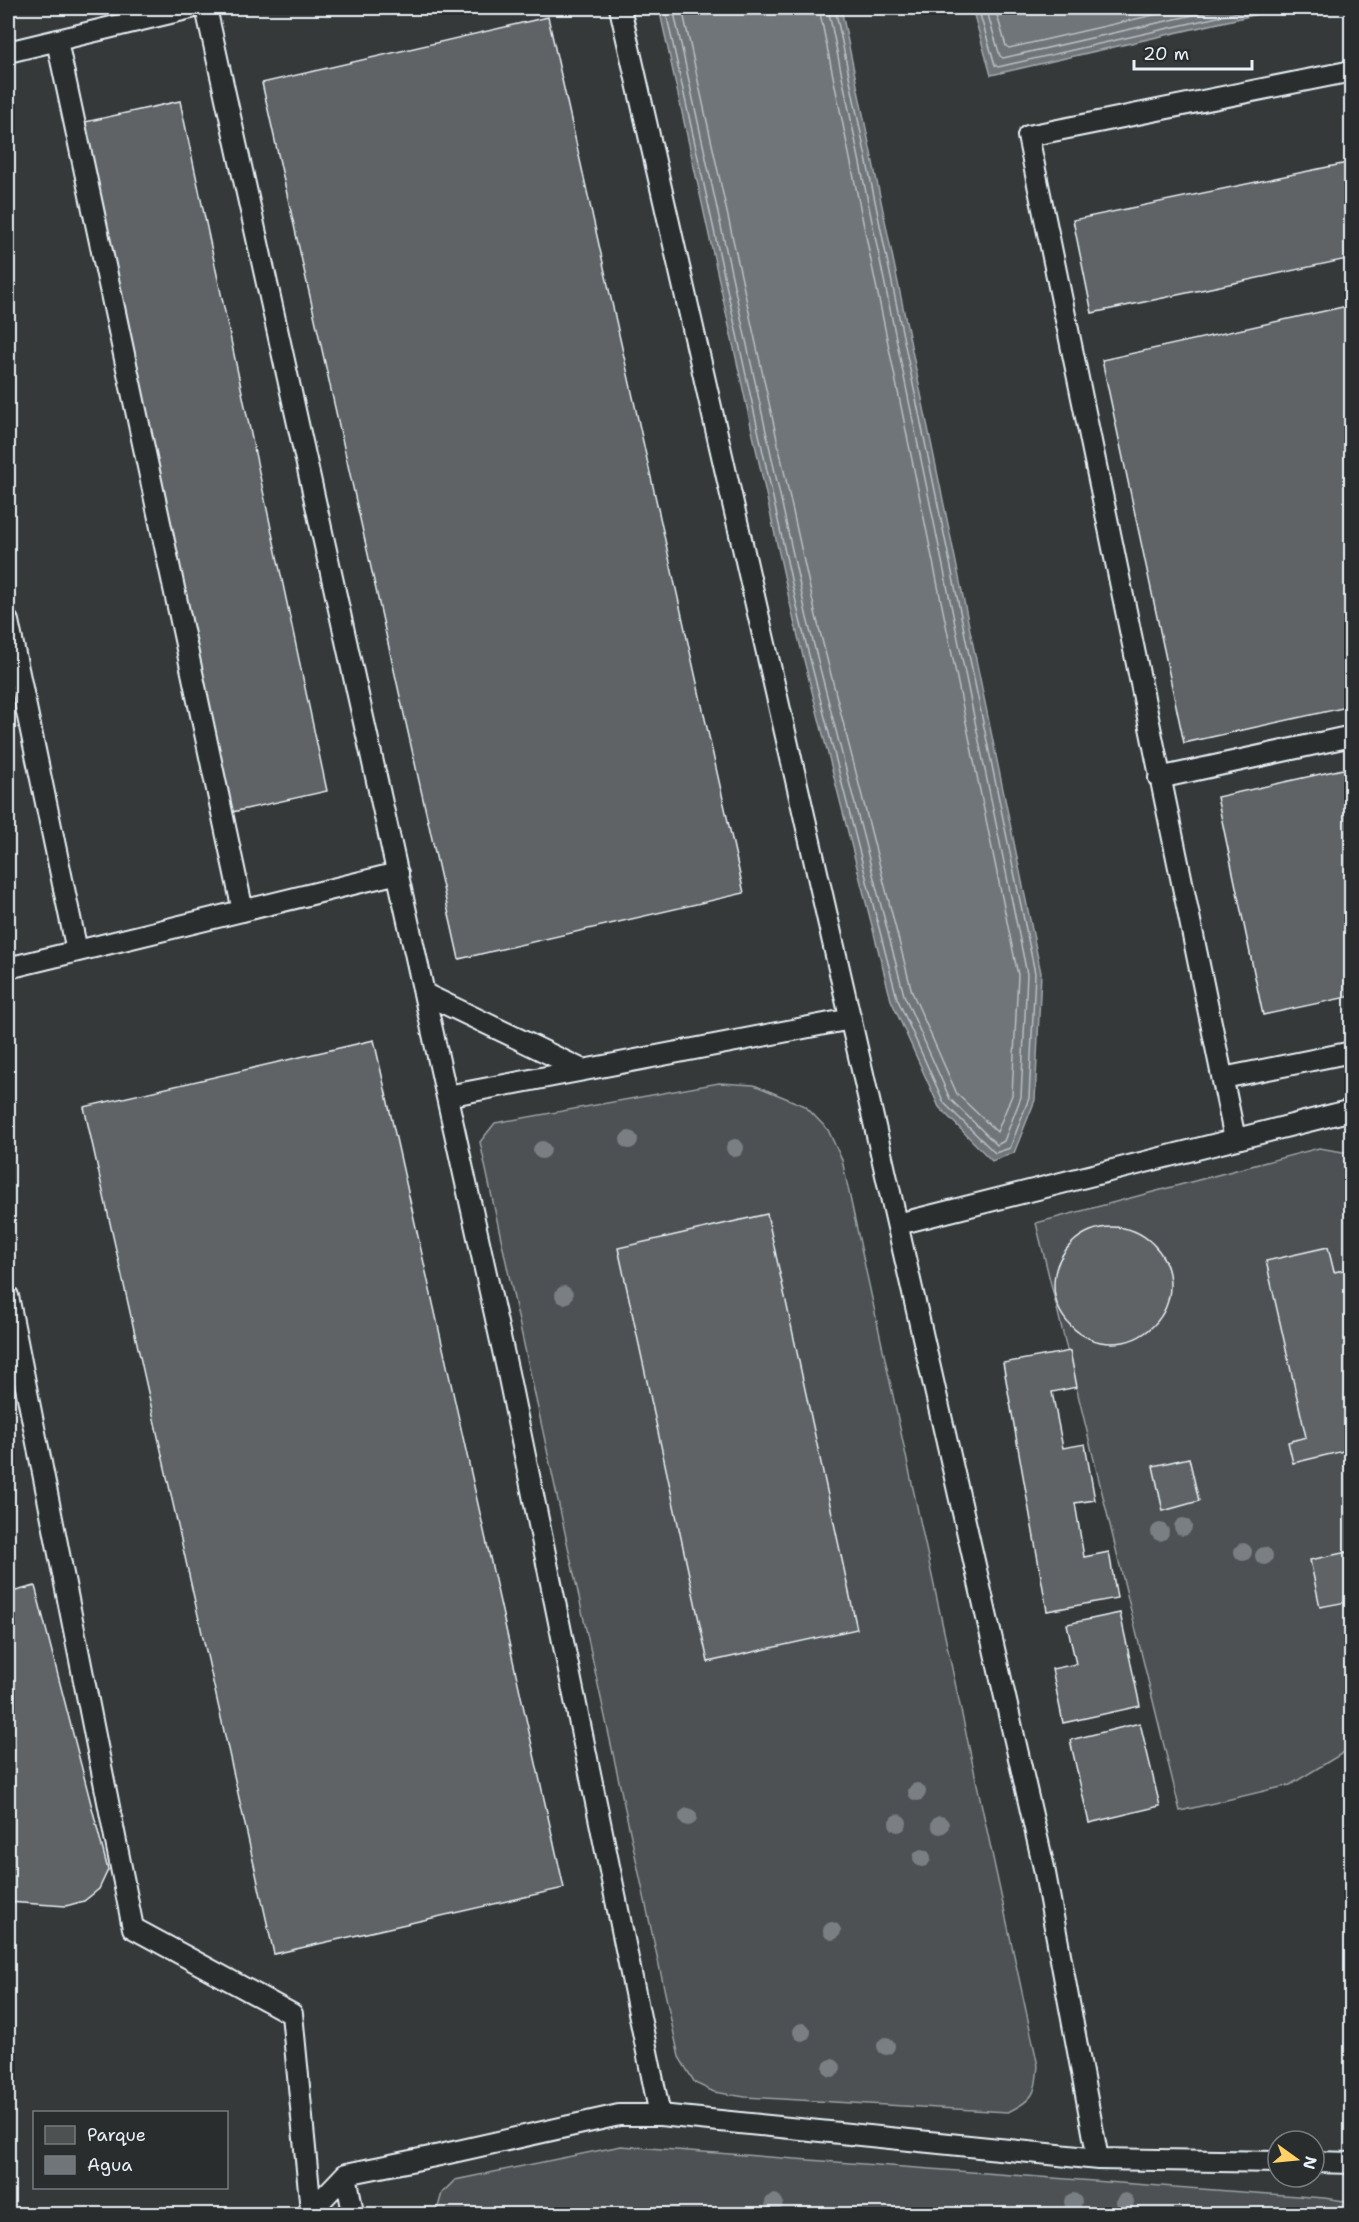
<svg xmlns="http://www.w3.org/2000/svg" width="1359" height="2222" viewBox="0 0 1359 2222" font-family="'Shantell Sans',sans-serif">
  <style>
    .green { fill: #4d5152; stroke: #9aa1a5; stroke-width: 1.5 }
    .water { fill: #707579; stroke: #a0a7ac; stroke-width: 1.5 }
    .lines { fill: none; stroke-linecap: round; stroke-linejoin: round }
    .shore { stroke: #b8bfc5; stroke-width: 1.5 }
    .building { fill: #5f6365; stroke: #e8f1f8; stroke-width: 1.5 }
    .lane-casing { stroke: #e8f1f8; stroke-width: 24 }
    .lane { stroke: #2a2d2e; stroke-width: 20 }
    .tree { fill: #7a7f83 }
  </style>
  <rect width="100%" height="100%" fill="#35393a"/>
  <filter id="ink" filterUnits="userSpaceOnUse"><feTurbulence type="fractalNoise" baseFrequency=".0167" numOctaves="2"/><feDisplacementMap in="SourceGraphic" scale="12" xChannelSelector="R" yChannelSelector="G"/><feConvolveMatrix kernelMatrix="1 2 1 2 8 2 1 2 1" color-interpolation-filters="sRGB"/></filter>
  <g filter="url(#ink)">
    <!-- green -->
    <path class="green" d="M719 1083 754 1085 805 1106 828 1130 842 1160 1038 2066C1035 2094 1035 2099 1008 2112L745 2097 714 2092 695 2083 679 2057 480 1142 495 1123Z
      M1319 1148 1349 1153 1351 1155V1748L1290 1785 1180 1811 1036 1223Z
      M621 2146 1324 2198 1351 2202V2214H436L442 2193 455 2180Z"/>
    <!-- water -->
    <path class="water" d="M659 8H841L1041 973 1035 1100 1014 1153 992 1161 939 1107 891 1000 794 621Z
      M972 8H1284L991 75Z"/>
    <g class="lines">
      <!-- shore -->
      <path class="shore" d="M665 8 800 620 897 998 944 1103 995 1153 1010 1148 1029 1098 1035 973 835 8
        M673 8 807 618 904 995 950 1099 997 1145 1004 1141 1021 1097 1027 974 828 8
        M682 8 816 616 912 992 957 1094 997 1132 1012 1095 1018 975 819 8
        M978 8 995 65 998 67 1257 8
        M986 8 1000 56 1003 58 1224 8
        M995 8 1006 46 1009 48 1184 8"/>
    </g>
    <!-- building -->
    <path class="building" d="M548 17 744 893 459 959 262 83Z
      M180 101 327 791 223 814 76 124Z
      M1352 162V258L1092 313 1073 220Z
      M1352 305V706L1184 743 1102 360Z
      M1352 767V996L1263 1015 1217 797Z
      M374 1040 564 1888 274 1954 84 1107Z
      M767 1214 857 1629 708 1662 618 1248Z
      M1054 1285a58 58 0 1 1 116 0a58 58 0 1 1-116 0Z
      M1328 1247 1334 1272 1348 1269 1352 1284V1339L1346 1341 1352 1365V1449L1293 1463 1288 1442 1306 1437 1266 1261Z
      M1070 1351 1077 1387 1052 1392 1063 1448 1085 1444 1095 1500 1075 1503 1084 1557 1109 1552 1117 1598 1047 1611 1003 1363Z
      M1189 1458 1199 1501 1163 1511 1153 1466Z
      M1352 1551V1601L1320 1607 1310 1560Z
      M35 1586 108 1870 99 1889 84 1901 66 1906 8 1902V1593Z
      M1120 1613 1140 1706 1063 1723 1052 1669 1076 1664 1067 1624Z
      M1140 1723 1160 1806 1089 1823 1070 1740Z"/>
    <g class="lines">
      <defs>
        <path id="lane" d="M206 8 508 1373 660 2115
          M620 8 1044 1868 1098 2159
          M57 41 243 911
          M8 52 191 8
          M8 621 77 951
          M1159 778 1352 736
          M8 968 398 873
          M425 994 583 1070
          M1223 1078 1352 1052
          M447 1096 851 1019
          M1235 1139 1028 136 1352 71
          M898 1224 1352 1110
          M8 1296 133 1928 292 2014 311 2211
          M1314 2162 1352 2163
          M346 2174 353 2214
          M308 2214 346 2174 440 2155 619 2115H660L1098 2159 1278 2162"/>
      </defs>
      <!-- lane casing -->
      <use href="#lane" class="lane-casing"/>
      <!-- lane -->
      <use href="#lane" class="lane"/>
    </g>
    <!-- trees -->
    <g class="tree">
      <circle cx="629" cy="1140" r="9"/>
      <circle cx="735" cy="1148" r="9"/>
      <circle cx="542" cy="1150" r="9"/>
      <circle cx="564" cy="1295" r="9"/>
      <circle cx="1183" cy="1527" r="9"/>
      <circle cx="1160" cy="1532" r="9"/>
      <circle cx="1243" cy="1552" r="9"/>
      <circle cx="1264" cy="1556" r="9"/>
      <circle cx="917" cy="1792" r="9"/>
      <circle cx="688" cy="1817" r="9"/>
      <circle cx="898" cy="1823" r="9"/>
      <circle cx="940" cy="1825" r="9"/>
      <circle cx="922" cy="1858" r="9"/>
      <circle cx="832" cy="1931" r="9"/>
      <circle cx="802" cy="2032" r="9"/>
      <circle cx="886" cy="2046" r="9"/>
      <circle cx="832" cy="2068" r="9"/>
      <circle cx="1073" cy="2202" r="9"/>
      <circle cx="1125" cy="2202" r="9"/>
      <circle cx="774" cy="2203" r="9"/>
    </g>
  </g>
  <!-- margin -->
  <rect width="1359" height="2222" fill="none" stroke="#2a2d2e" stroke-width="30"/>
  <rect x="15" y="15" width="1329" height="2192" fill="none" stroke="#e8f1f8" stroke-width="2" filter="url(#ink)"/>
  <!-- legend -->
  <rect x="33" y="2111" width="195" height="78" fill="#2a2d2e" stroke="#767b7f" stroke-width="1.5"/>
  <rect x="45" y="2126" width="30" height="18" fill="#4d5152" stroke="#767b7f" stroke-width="1.5"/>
  <text x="87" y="2141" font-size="18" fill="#e8f1f8">Parque</text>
  <rect x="45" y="2156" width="30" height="18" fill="#707579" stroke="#767b7f" stroke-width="1.5"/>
  <text x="87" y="2171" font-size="18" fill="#e8f1f8">Agua</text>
  <!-- north arrow -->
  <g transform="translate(1296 2159) rotate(105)"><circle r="28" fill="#2a2d2e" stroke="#767b7f" stroke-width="1.5"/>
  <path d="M0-4.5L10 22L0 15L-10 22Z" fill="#ffd166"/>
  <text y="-9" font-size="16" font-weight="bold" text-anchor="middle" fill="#e8f1f8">N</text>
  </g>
  <!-- scale -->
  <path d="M1134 60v9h118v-9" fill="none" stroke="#e8f1f8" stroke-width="3"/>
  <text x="1143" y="60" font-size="18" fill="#e8f1f8" stroke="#2a2d2e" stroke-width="4.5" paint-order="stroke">20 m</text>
</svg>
